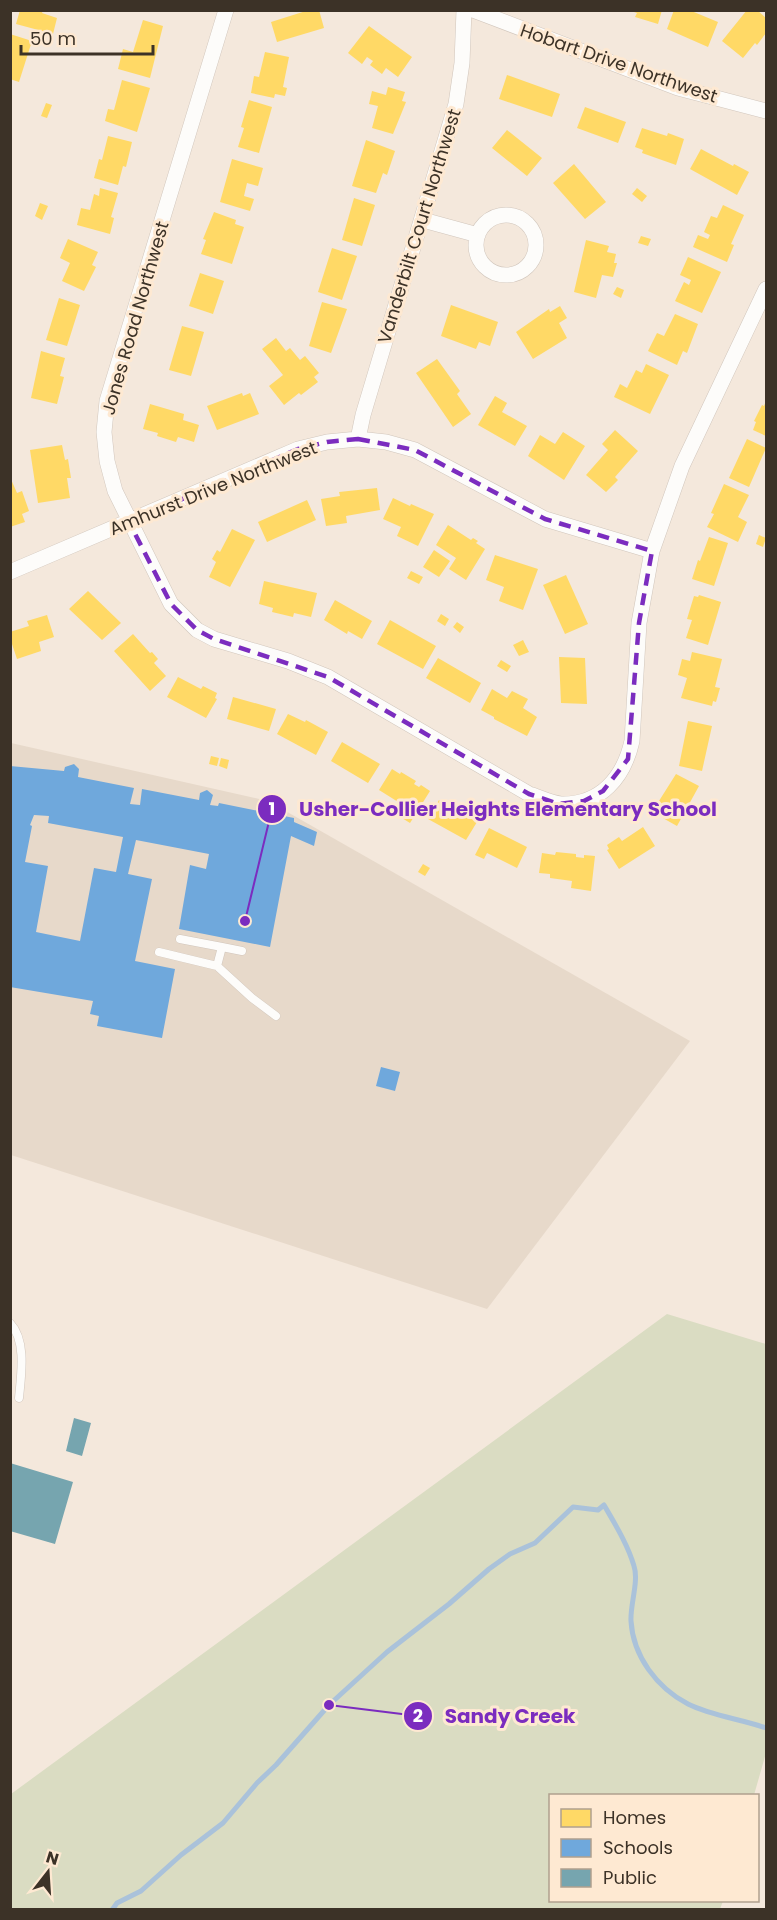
<svg xmlns="http://www.w3.org/2000/svg" width="777" height="1920" viewBox="0 0 777 1920" font-family="Poppins,sans-serif">
  <style>
    .education { fill: #e7d9ca }
    .green { fill: #dadcc2 }
    .homes { fill: #ffd966 }
    .schools { fill: #6fa8dc; fill-rule: evenodd }
    .public { fill: #76a5af }
    .lines { fill: none; stroke-linecap: round; stroke-linejoin: round }
    .stream { stroke: #aac2da; stroke-width: 5 }
    .lane-casing { stroke: #d1c6bc; stroke-width: 9 }
    .street-casing { stroke: #d1c6bc; stroke-width: 16 }
    .lane { stroke: #fdfcfa; stroke-width: 8 }
    .street { stroke: #fdfcfa; stroke-width: 15 }
    .marked { fill: none; stroke: #7b2cbf; stroke-width: 4.5; stroke-dasharray: 12 8; stroke-linejoin: round }
    .labels { text-anchor: middle; dominant-baseline: central; stroke-width: 6; stroke-linejoin: round; paint-order: stroke }
    .street-label { font-size: 18px; fill: #3c3227; stroke: #fee9d2 }
    .leader { fill: none; stroke: #7b2cbf; stroke-width: 2 }
    .callout-dot { fill: #7b2cbf; stroke: #fee9d2; stroke-width: 2 }
    .mark-label { font-size: 18px; text-anchor: middle; font-weight: bold; fill: #fff }
    .callout-label { font-size: 20px; text-anchor: middle; font-weight: bold; fill: #7b2cbf; stroke: #fee9d2; stroke-width: 6; stroke-linejoin: round; paint-order: stroke }
  </style>
  <rect width="100%" height="100%" fill="#f4e8dc"/>
  <!-- education -->
  <path class="education" d="M11 743 268 801 690 1041 487 1309 11 1155Z"/>
  <!-- green -->
  <path class="green" d="M667 1314 766 1344V1753L754 1795 550 1796V1900L723 1901 720 1909H11V1794Z"/>
  <!-- homes -->
  <path class="homes" d="M20 10H43L42 13 57 18 53 34 16 24Z
    M309 10H319L324 28 277 42 271 22Z
    M662 10 658 24 635 17 637 13 631 11Z
    M674 10H689L718 22 708 47 667 29Z
    M747 10H757L766 18V33L757 45 755 43 743 58 722 41Z
    M143 20 163 26 150 78 118 69 123 49 133 52Z
    M369 26 412 57 398 77 386 68 382 74 370 65 373 61 367 57 362 64 348 53Z
    M10 34 32 41 19 82 10 79Z
    M265 52 289 57 283 87 287 88 285 96 275 94 274 98 251 93 254 76 259 77Z
    M507 75 560 94 552 117 499 99Z
    M122 80 150 88 137 132 105 121 108 109 114 110Z
    M388 87 405 92 402 101 406 102 393 134 372 128 378 106 369 104 372 91 386 95Z
    M249 100 272 107 259 153 238 147 244 128 241 127Z
    M46 103 52 105 47 118 41 116Z
    M585 107 626 122 618 143 577 128Z
    M642 128 667 136 668 133 684 139 676 165 642 153 643 150 635 147Z
    M507 130 542 158 527 176 492 148Z
    M108 136 132 142 126 167 123 166 118 185 94 178 99 159 102 160Z
    M366 140 395 151 387 175 383 173 376 193 352 186Z
    M701 149 733 166 734 164 749 172 737 195 690 169Z
    M232 159 263 168 258 186 247 183 244 196 254 199 250 211 220 202Z
    M574 164 606 202 585 219 553 183Z
    M100 188 118 193 111 217 114 218 110 234 77 225 81 208 90 210 94 194 99 196Z
    M637 188 647 196 642 202 632 194Z
    M354 198 375 205 362 246 342 240Z
    M40 203 48 206 42 220 35 216Z
    M723 205 744 215 731 244 734 245 727 262 693 247 698 235 708 239 710 235 704 232 711 216 717 218Z
    M214 212 236 220 235 224 244 227 232 264 201 254 206 240 203 239Z
    M641 236 651 239 648 246 638 243Z
    M68 239 98 252 92 265 96 267 84 291 62 281 70 263 60 258Z
    M586 240 609 246 607 252 616 254 614 263H617L613 277 602 275 596 298 574 292Z
    M332 248 357 256 342 300 318 292Z
    M688 257 721 272 702 313 675 301 684 282 689 285 691 280 680 275Z
    M200 273 224 281 213 314 189 306Z
    M617 287 624 290 621 298 613 294Z
    M59 298 80 305 67 346 46 340Z
    M322 302 347 309 331 353 309 346Z
    M451 305 498 322 490 346 479 342 476 349 441 336Z
    M560 306 567 318 559 323 567 338 533 359 516 332 549 309 550 312Z
    M675 314 698 324 687 353 683 351 677 365 648 351 657 333 664 336Z
    M182 326 204 332 191 376 169 370Z
    M276 338 286 351 290 348 300 360 305 356 319 373 314 377 318 382 301 395 299 393 284 405 269 386 283 375 262 349Z
    M41 351 65 358 60 376 64 377 57 404 31 398Z
    M437 359 460 391 457 394 471 414 453 427 416 373Z
    M646 364 669 375 650 414 614 397 620 384 627 388 636 370 642 373Z
    M242 393 243 396 250 393 259 414 217 430 207 406Z
    M495 396 507 403 502 412 527 426 515 446 478 425Z
    M766 401V436L753 430 756 422 754 421 762 405 764 406Z
    M150 404 184 414 183 420 199 425 194 442 178 437 176 442 157 436 158 433 143 429Z
    M615 430 638 451 615 477 618 480 606 492 586 475 608 450 602 444Z
    M563 432 585 446 564 480 528 456 540 435 555 444Z
    M747 439 766 448 749 487 729 478Z
    M62 445 65 460 68 459 71 478H67L70 498 38 503 30 450Z
    M10 477 17 493 22 491 29 511 22 514 25 522 10 527Z
    M724 484 749 495 738 517 747 522 738 542 707 527 714 514 711 513Z
    M377 488 380 510 346 516 347 523 326 526 321 499 340 496 339 492Z
    M393 498 410 506 411 504 434 514 418 546 397 536 401 527 383 519Z
    M307 500 316 520 267 542 258 522Z
    M448 525 471 540 473 538 478 541 476 543 485 549 466 580 449 569 456 558 436 545Z
    M232 529 255 540 230 587 209 577 216 562 212 559 217 550 220 552Z
    M759 535 766 538 763 547 756 544Z
    M709 537 728 543 714 586 692 579 698 560 700 561Z
    M434 550 450 561 439 577 423 567Z
    M495 555 538 569 523 610 499 601 504 587 486 580Z
    M411 571 423 577 419 584 407 578Z
    M566 575 588 624 565 634 543 585Z
    M264 581 317 593 311 617 294 613 293 617 272 612 273 608 259 604Z
    M88 591 121 623 102 640 69 609Z
    M699 595 721 602 708 645 686 638 692 620 687 619 694 596 698 597Z
    M335 600 372 621 362 639 348 631 347 634 324 620Z
    M441 614 449 619 445 626 437 621Z
    M47 615 54 637 39 642 41 651 17 659 10 638V632L29 626 27 621Z
    M390 620 436 646 423 669 377 644Z
    M457 622 464 627 460 633 453 627Z
    M133 634 150 653 152 652 158 659 154 663 166 676 150 691 114 651Z
    M523 640 529 652 519 656 513 645Z
    M692 652 722 659 715 687 720 688 716 702 713 701 712 706 681 698 687 678 678 675 682 659 690 661Z
    M559 657 585 658 587 704 561 703Z
    M438 658 481 683 470 703 426 678Z
    M501 660 511 666 507 672 497 666Z
    M178 677 201 689 203 686 217 693 215 698 217 699 206 718 167 697Z
    M492 689 507 698 512 691 528 699 523 708 537 717 527 736 494 719V717L481 710Z
    M233 697 276 709 269 731 227 719Z
    M288 714 305 722 306 720 328 732 316 755 277 734Z
    M688 721 712 726 702 771 679 766Z
    M342 742 380 764 368 783 331 761Z
    M211 756 219 758 217 766 209 764Z
    M221 758 229 760 227 769 219 766Z
    M392 769 400 774 401 772 416 781 414 784 419 787 421 785 430 791 410 823 397 815 403 805 379 790Z
    M676 774 699 786 677 826 652 812Z
    M439 800 477 822 466 840 428 819Z
    M643 827 655 846 619 869 607 850 609 849 607 845 619 837 622 841Z
    M489 828 527 847 517 868 487 853 484 859 475 855Z
    M556 852 576 854V857L584 858V855L595 856 591 891 571 888 572 881 550 878V874L539 873 542 853 555 855Z
    M423 864 430 868 425 876 418 872Z"/>
  <!-- schools -->
  <path class="schools" d="M74 764 79 769 78 777 134 788 130 804 140 805 142 789 199 800 200 793 207 790 213 795 210 805 218 806 219 803 294 818V822L317 832 314 846 291 836 270 947 179 929 190 865 206 869 209 854 136 840 128 874 152 879 135 961 175 969 162 1038 97 1026 99 1016 90 1014 93 1001 10 987V841L12 836H10V766L64 771 65 767ZM34 815 49 816 48 823 123 837 116 872 94 868 80 941 36 932 48 866 25 862 32 826 30 825Z
    M381 1067 400 1072 395 1091 376 1086Z"/>
  <!-- public -->
  <path class="public" d="M74 1418 91 1423 82 1456 66 1451Z
    M10 1463 73 1482 55 1544 10 1531Z"/>
  <g class="lines">
    <!-- stream -->
    <path class="stream" d="M112 1910 117 1903 141 1891 181 1855 223 1823 257 1783 276 1765 329 1705 387 1652 449 1604 489 1569 510 1554 535 1543 573 1507 598 1510 604 1505C615 1524 628 1545 634 1566 639 1581 630 1605 631 1621 633 1656 657 1688 688 1704 712 1716 741 1719 766 1728"/>
    <defs>
      <path id="lane" d="M180 939 222 947 217 966
        M222 947 242 951
        M159 952 217 966 252 998 276 1016
        M10 1323C27 1341 21 1376 19 1398"/>
      <path id="street" d="M226 10 107 401 104 432 107 461 115 491 171 604 197 630 214 639 288 661 328 677 529 794C539 797 550 803 561 804 601 805 624 777 632 741L639 623 652 551 682 466 766 289
        M473 10 678 88 766 111
        M476 245a30 30 0 1 1 60 0a30 30 0 1 1-60 0Z
        M423 220 478 235
        M358 439 363 415 456 104 462 63 464 10
        M10 572 298 449 327 442 358 439 386 442 415 450 545 519 652 551"/>
    </defs>
    <!-- lane casing -->
    <use href="#lane" class="lane-casing"/>
    <!-- street casing -->
    <use href="#street" class="street-casing"/>
    <!-- lane -->
    <use href="#lane" class="lane"/>
    <!-- street -->
    <use href="#street" class="street"/>
  </g>
  <!-- marked area -->
  <path class="marked" d="M358 439 415 450 545 519 652 551 639 623 628 759 603 791 584 801 559 804 529 794 328 677 214 639 197 630 171 604 129 522 298 449 327 442Z"/>
  <g class="labels">
    <!-- street labels -->
    <g class="street-label">
      <text transform="translate(619 63) rotate(19)">Hobart Drive Northwest</text>
      <text transform="translate(419 226) rotate(-73)">Vanderbilt Court Northwest</text>
      <text transform="translate(135 318) rotate(-74)">Jones Road Northwest</text>
      <text transform="translate(213 488) rotate(-22)">Amhurst Drive Northwest</text>
    </g>
  </g>
  <!-- callouts -->
  <path class="leader" d="M245 921L272 809M329 1705L418 1716"/>
  <g class="callout-dot">
    <circle cx="245" cy="921" r="6"/>
    <circle cx="329" cy="1705" r="6"/>
    <circle cx="272" cy="809" r="15"/>
    <circle cx="418" cy="1716" r="15"/>
  </g>
  <g class="mark-label">
    <text x="272" y="815">1</text>
    <text x="418" y="1722">2</text>
  </g>
  <g class="callout-label">
    <text x="508" y="816">Usher-Collier Heights Elementary School</text>
    <text x="510" y="1723">Sandy Creek</text>
  </g>
  <!-- border -->
  <rect width="777" height="1920" fill="none" stroke="#3c3227" stroke-width="24"/>
  <!-- legend -->
  <rect x="549" y="1794" width="210" height="108" fill="#fee9d2" stroke="#b0a08e" stroke-width="1.5"/>
  <rect x="561" y="1809" width="30" height="18" fill="#ffd966" stroke="#b0a08e" stroke-width="1.5"/>
  <text x="603" y="1824" font-size="18" fill="#3c3227">Homes</text>
  <rect x="561" y="1839" width="30" height="18" fill="#6fa8dc" stroke="#b0a08e" stroke-width="1.5"/>
  <text x="603" y="1854" font-size="18" fill="#3c3227">Schools</text>
  <rect x="561" y="1869" width="30" height="18" fill="#76a5af" stroke="#b0a08e" stroke-width="1.5"/>
  <text x="603" y="1884" font-size="18" fill="#3c3227">Public</text>
  <!-- north arrow -->
  <g transform="translate(48 1872) rotate(17)" stroke="#fee9d2" stroke-width="4.5" paint-order="stroke">
  <path d="M0-4.5L10 22L0 15L-10 22Z" fill="#3c3227"/>
  <text y="-9" font-size="16" font-weight="bold" text-anchor="middle" fill="#3c3227">N</text>
  </g>
  <!-- scale -->
  <path d="M21 45v9h132v-9" fill="none" stroke="#3c3227" stroke-width="3"/>
  <text x="30" y="45" font-size="18" fill="#3c3227" stroke="#fee9d2" stroke-width="4.5" paint-order="stroke">50 m</text>
</svg>
